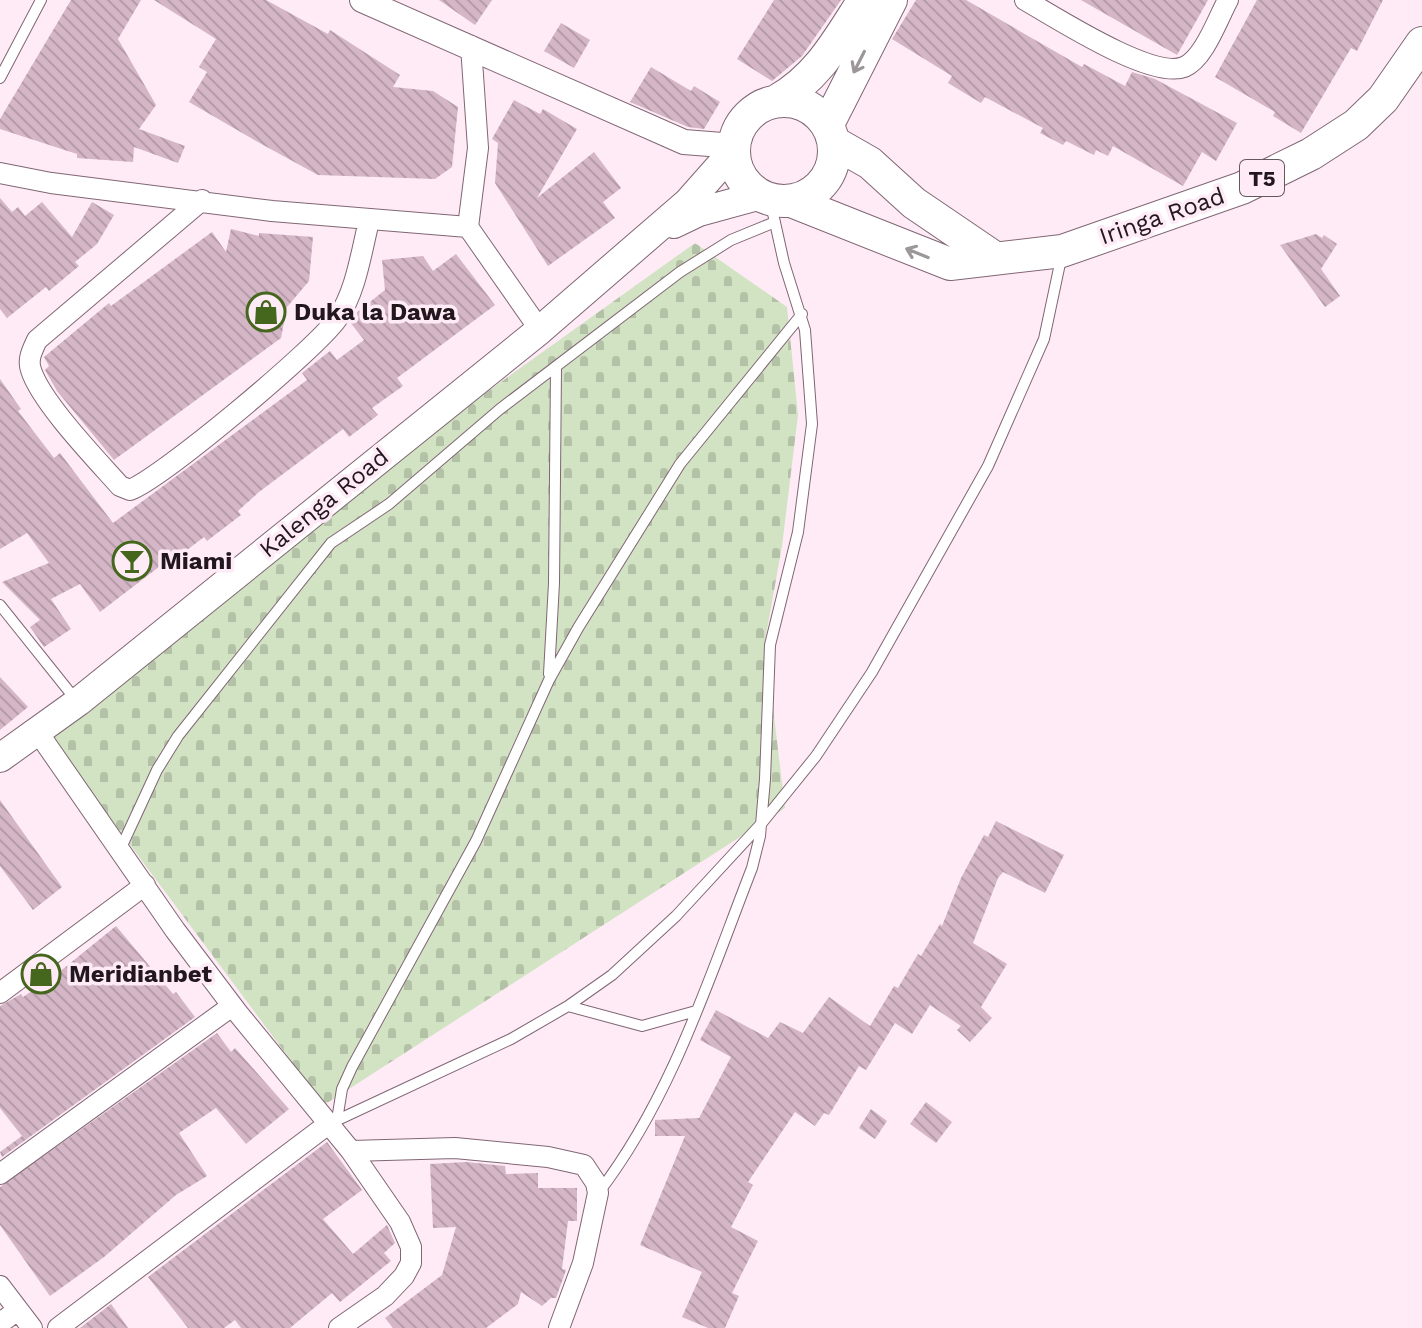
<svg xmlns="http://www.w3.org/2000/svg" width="1422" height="1328" viewBox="0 0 1422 1328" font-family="'Work Sans',sans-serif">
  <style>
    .cemetery { fill: url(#cemetery-stones) }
    .building { fill: url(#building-back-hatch) }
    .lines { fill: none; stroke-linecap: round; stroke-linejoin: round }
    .service-casing { stroke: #806674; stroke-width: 12 }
    .minor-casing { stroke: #806674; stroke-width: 22 }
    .tertiary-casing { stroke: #806674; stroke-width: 26 }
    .secondary-casing { stroke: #806674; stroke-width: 30 }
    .trunk-casing { stroke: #806674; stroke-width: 34 }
    .service { stroke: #fff; stroke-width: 10 }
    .minor { stroke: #fff; stroke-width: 20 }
    .tertiary { stroke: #fff; stroke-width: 24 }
    .secondary { stroke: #fff; stroke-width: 28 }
    .trunk { stroke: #fff; stroke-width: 32 }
    .oneway { stroke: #9c9799 }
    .labels { text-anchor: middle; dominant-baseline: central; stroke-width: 7; stroke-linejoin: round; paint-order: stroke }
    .shield { fill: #feebf6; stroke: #64575e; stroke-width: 2 }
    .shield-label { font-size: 22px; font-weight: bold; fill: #22171d }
    .street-label { font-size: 24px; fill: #22171d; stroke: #feebf6 }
    .poi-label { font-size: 24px; font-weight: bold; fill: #22171d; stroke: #feebf6; text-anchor: start }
  </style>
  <defs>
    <pattern id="cemetery-stones" width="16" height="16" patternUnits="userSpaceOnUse" patternTransform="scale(2)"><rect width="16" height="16" fill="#d1e3c3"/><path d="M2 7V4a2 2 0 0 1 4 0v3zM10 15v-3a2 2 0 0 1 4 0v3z" fill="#b3c2a7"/></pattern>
    <pattern id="building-back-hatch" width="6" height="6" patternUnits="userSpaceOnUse" patternTransform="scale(2)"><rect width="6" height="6" fill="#d4b6c6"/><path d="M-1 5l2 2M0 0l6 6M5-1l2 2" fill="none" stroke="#b69caa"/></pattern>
  </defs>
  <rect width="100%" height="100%" fill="#feebf6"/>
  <!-- cemetery -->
  <path class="cemetery" d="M695 243 787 307 798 415 782 546 765 641 785 808 324 1105 34 716Z"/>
  <!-- building -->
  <path class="building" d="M71 0H141L118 39 156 105 139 129 185 146 178 163 134 147 133 162 77 158V154L0 129V119Z
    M154 0H266L328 34 330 30 400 75 393 87 433 91 458 107 452 167 435 179 318 175 256 141 189 102 207 72 199 67 216 39Z
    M439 0H492L475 25Z
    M774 0H841L802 56 772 81 737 59Z
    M916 0H966L1082 67 1084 64 1125 86 1132 72 1155 79 1237 123 1216 161 1202 152 1183 186 1113 146 1108 156 1096 150 1094 155 1066 141 1063 145 1040 133 1043 128 985 97 981 103 948 83 952 76 892 39Z
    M1081 0H1208L1177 55Z
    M1257 0H1383L1357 51 1351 48 1301 133 1273 116 1275 112 1215 77Z
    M561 23 590 40 574 68 544 51Z
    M651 67 691 91 694 86 720 102 704 129 688 127 630 102Z
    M514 100 540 114 543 109 577 129 537 198 594 152 621 188 603 202 615 218 548 266 495 183 498 143 492 139Z
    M0 198 12 212 18 207 25 216 42 202 72 237 92 202 114 215 97 244 75 262 79 266 49 291 46 287 7 318 0 309Z
    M231 229 259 236V233L313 237 309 281 287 307 281 338 114 460 57 391 45 370 49 366 44 357 109 303 111 306 212 232 226 252Z
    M1316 234 1322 238 1324 235 1337 244 1321 269 1340 296 1325 307 1280 245Z
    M456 254 495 305 397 378 403 386 372 408 378 415 349 437 343 429 259 492 238 511 241 515 207 541 204 537 170 563 168 560 100 612 80 584 51 599 71 629 44 647 30 627 40 620 2 582 49 563 27 533 0 549V379L21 409 18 411 54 458 60 453 113 523 307 380 302 373 330 351 337 360 364 340 350 322 356 313 385 290 382 260 423 256 433 271Z
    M0 677 28 707 0 730Z
    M0 800 62 887 33 910 0 866Z
    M996 821 1064 855 1045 893 1003 872 998 878 973 943 1007 964 981 1007 992 1018 970 1042 957 1030 961 1026 930 1005 912 1034 895 1023 866 1070 859 1066 829 1115 824 1113 815 1126 795 1112 748 1182 753 1185 731 1227 758 1241 732 1293 739 1296 725 1328H708L682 1317 702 1272 640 1245 685 1136H655V1120L699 1118 731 1057 700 1040 716 1010 768 1038 780 1022 803 1033 829 997 870 1026 894 986 898 988 918 954 921 956 940 924 942 926 961 878 984 835 988 837Z
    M116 926 173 994 176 992 195 1017 2 1157 0 1152 22 1136 0 1108V1006L21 994 23 997 58 973Z
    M217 1033 231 1052 235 1048 289 1109 246 1144 216 1108 179 1133 207 1176 176 1195 104 1257 50 1296 0 1225V1187Z
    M926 1102 952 1122 936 1143 910 1124Z
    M871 1109 887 1121 875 1139 859 1128Z
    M327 1142 362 1190 323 1219 353 1254 387 1225 395 1243 384 1253 391 1261 340 1302 332 1293 290 1328H241L235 1320 224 1328H188L148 1277Z
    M466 1162 505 1166 506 1174 538 1173V1188H577V1221H568L562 1269 566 1270 556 1298H551L542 1306 521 1292 518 1304 486 1328H393L385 1318 442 1275 456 1227 433 1228 430 1164Z
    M111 1304 128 1328H80Z"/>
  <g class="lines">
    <defs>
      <path id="service" d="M0 78 41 0
        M0 605 76 700
        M549 674 554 583 556 368
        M120 850 157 770 178 736 331 543 389 504 500 409 680 272 731 240 775 222
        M568 1006 642 1026 696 1011
        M337 1120 342 1089 352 1067 476 841 549 680 578 628 680 464 802 314
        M329 1124 511 1039 568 1006 612 975 676 916 761 824 816 756 872 672 988 466 1044 339 1062 254
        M599 1192C672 1097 709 978 752 868L760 836 765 779 770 645 798 532 812 424 805 330 784 263 770 200"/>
      <path id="minor" d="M1025 0C1055 17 1152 80 1184 67 1204 59 1218 18 1228 0
        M471 46 478 148 468 227 540 330
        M0 173 51 183 272 211 468 227
        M202 200 37 340C33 349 27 359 31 370 41 402 96 459 120 486L130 490C163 477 315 350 337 319 356 292 361 253 369 221
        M37 731 175 930 237 1012 351 1151 400 1222 411 1247V1263L404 1276 385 1296 339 1328
        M0 993 145 885
        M351 1151 455 1148 548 1157 584 1165 596 1183 598 1193 583 1263 559 1328
        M0 1174 232 1006
        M0 1286 32 1328
        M0 1323 18 1310
        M58 1328 327 1125"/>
      <path id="tertiary" d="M362 0 684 142 735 146"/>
      <path id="secondary" d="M674 224 699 212 761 195
        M0 758 78 702 540 330 688 202 734 150"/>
      <path id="trunk" d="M778 100C819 77 839 38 864 0
        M734 151a50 50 0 1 1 100 0a50 50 0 1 1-100 0Z
        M828 124 891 0
        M835 143 870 163 914 203 992 256
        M791 201 950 264 1062 251 1242 188 1311 154 1356 125 1383 99 1422 43"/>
    </defs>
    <!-- service casing -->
    <use href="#service" class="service-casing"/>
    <!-- minor casing -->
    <use href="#minor" class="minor-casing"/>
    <!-- tertiary casing -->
    <use href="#tertiary" class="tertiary-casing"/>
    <!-- secondary casing -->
    <use href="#secondary" class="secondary-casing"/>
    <!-- trunk casing -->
    <use href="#trunk" class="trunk-casing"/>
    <!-- service -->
    <use href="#service" class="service"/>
    <!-- minor -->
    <use href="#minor" class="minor"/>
    <!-- tertiary -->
    <use href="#tertiary" class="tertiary"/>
    <!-- secondary -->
    <use href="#secondary" class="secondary"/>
    <!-- trunk -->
    <use href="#trunk" class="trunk"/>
  </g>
  <!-- one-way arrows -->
  <defs><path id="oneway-shaft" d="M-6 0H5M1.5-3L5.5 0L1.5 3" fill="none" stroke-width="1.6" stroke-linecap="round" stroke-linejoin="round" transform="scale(2)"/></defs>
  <g class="oneway">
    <use href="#oneway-shaft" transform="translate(859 62) rotate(117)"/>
    <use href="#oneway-shaft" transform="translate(917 253) rotate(-158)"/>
  </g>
  <!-- icons -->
  <defs>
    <symbol id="shop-ring" viewBox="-11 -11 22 22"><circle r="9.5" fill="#feebf6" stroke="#44661d" stroke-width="1.5"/><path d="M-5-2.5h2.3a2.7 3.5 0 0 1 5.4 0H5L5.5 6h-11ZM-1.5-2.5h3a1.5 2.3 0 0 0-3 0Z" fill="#44661d"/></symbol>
    <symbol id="bar-ring" viewBox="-11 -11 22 22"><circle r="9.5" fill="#feebf6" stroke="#44661d" stroke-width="1.5"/><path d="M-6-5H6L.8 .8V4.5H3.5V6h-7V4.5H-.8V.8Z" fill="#44661d"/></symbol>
  </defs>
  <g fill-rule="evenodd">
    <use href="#shop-ring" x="244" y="290" width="44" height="44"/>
    <use href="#bar-ring" x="110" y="539" width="44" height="44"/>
    <use href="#shop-ring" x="19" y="952" width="44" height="44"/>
  </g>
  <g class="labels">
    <!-- shield labels -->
    <rect class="shield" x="1240" y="160" width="44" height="36" rx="6"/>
    <g class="shield-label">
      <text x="1262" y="178">T5</text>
    </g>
    <!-- street labels -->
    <g class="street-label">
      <text transform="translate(1162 216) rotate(-19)">Iringa Road</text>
      <text transform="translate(324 503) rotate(-39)">Kalenga Road</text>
    </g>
    <!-- poi labels -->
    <g class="poi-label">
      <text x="294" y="312">Duka la Dawa</text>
      <text x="160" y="561">Miami</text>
      <text x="69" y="974">Meridianbet</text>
    </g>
  </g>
</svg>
